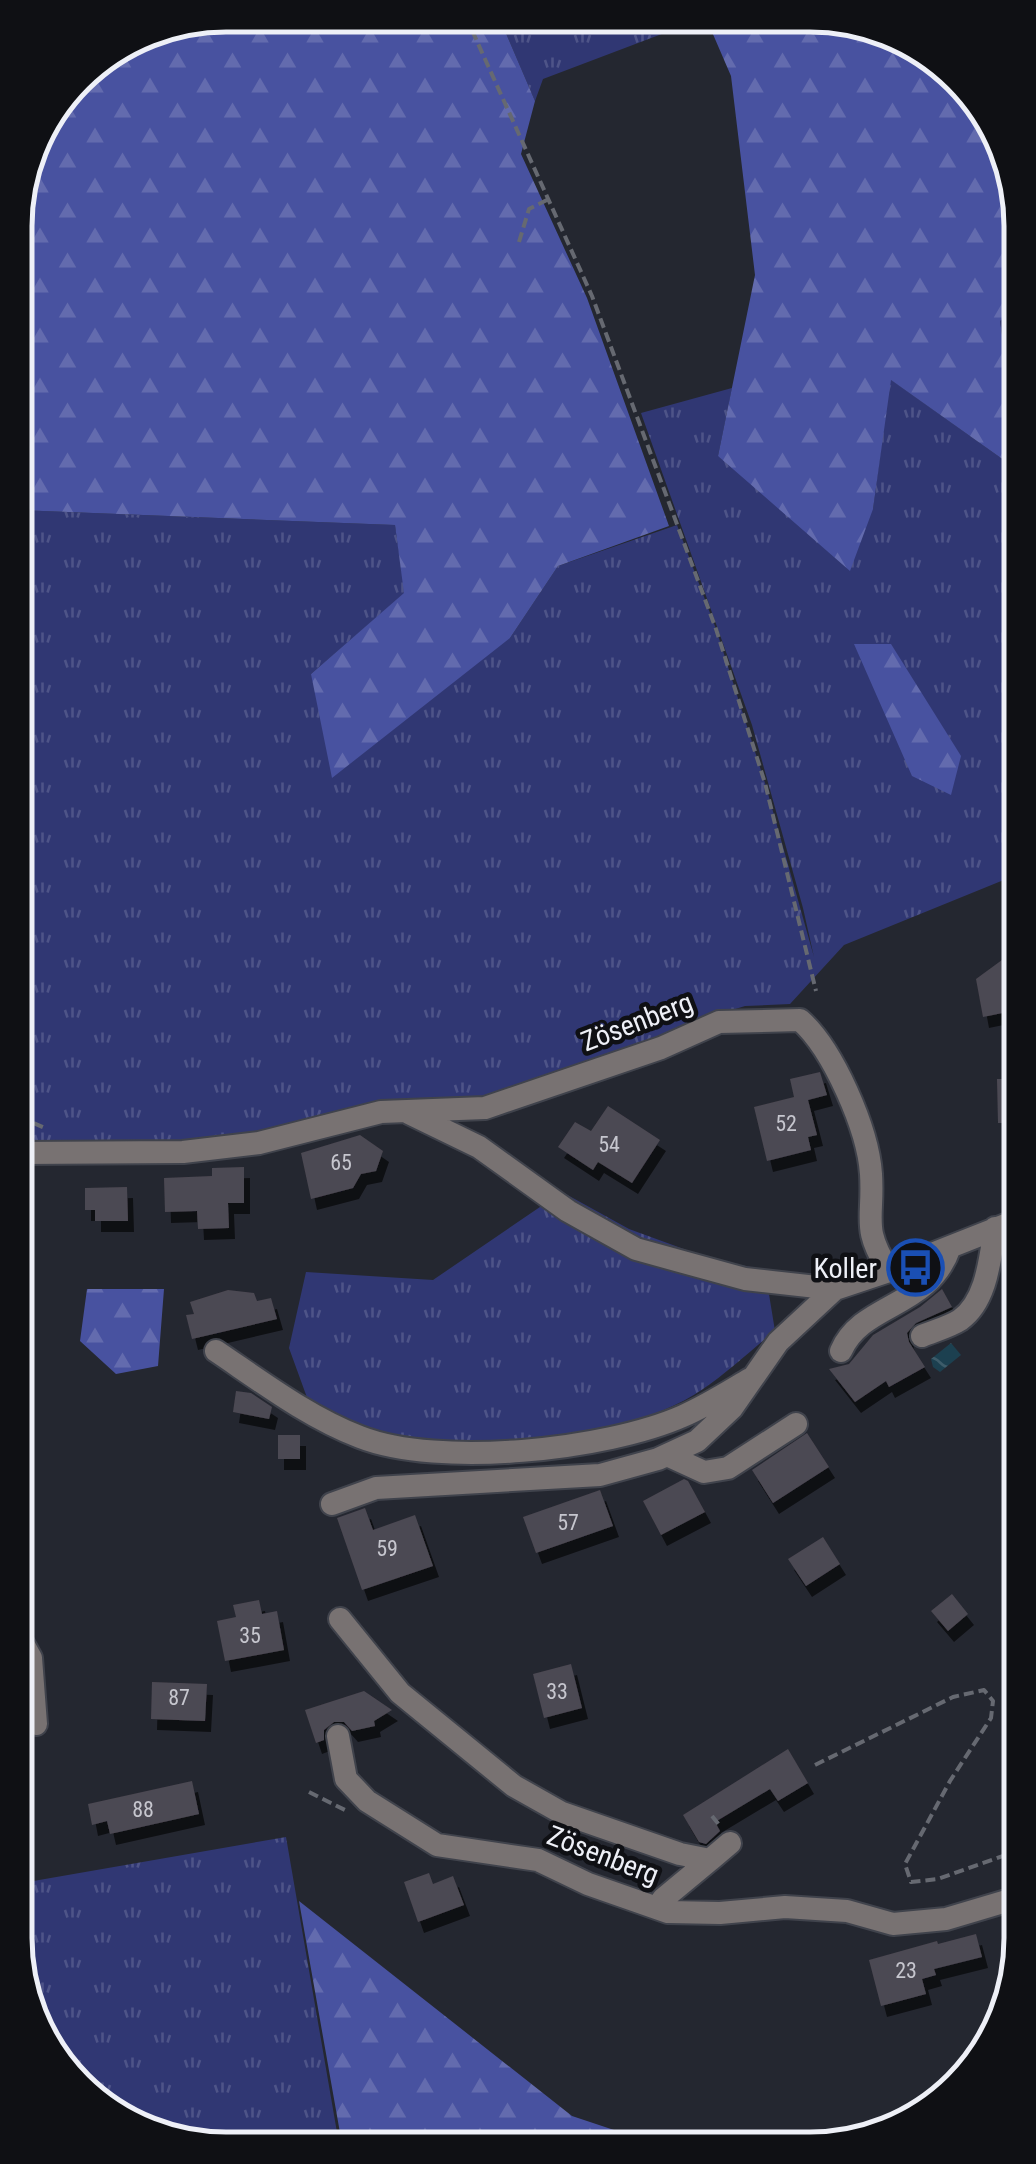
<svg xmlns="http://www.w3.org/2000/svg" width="1036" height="2164" viewBox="0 0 1036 2164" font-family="'Roboto Condensed',sans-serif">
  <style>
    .grass { fill: url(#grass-tufts) }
    .forest { fill: url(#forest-firs) }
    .water { fill: url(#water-waves) }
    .building { fill: #4c4852; filter: url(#shadow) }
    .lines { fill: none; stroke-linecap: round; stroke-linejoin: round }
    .minor-casing { stroke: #40434c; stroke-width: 26 }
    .path { stroke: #666971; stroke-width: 4; stroke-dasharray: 10 5; stroke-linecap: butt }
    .minor { stroke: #787272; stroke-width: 22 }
    .labels { text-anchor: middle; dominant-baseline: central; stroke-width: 9; stroke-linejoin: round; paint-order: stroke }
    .number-label { font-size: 22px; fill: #c6c6ce }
    .street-label { font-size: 28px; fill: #eef0f7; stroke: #0f1014 }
    .poi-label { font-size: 28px; fill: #eef0f7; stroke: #0f1014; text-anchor: end }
    .rim { fill: none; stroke: #eef0f7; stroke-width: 5 }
  </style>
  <defs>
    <pattern id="grass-tufts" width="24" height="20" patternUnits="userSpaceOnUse" patternTransform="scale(2.5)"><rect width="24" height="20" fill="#303773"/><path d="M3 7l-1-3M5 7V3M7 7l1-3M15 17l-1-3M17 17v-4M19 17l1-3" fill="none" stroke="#4e5488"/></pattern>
    <pattern id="forest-firs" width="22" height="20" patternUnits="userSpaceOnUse" patternTransform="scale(2.5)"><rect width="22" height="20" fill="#4852a0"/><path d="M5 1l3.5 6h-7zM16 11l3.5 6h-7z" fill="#636bae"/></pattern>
    <pattern id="water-waves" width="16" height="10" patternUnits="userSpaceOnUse" patternTransform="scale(2.5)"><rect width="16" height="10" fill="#1c4050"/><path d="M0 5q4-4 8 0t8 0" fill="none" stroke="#3d5c6a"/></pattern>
    <filter id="shadow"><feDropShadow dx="6" dy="11" stdDeviation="0" flood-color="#0009"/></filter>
  </defs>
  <rect width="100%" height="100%" fill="#242730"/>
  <!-- grass -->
  <path class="grass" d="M499 17 704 18 543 79 535 101Z
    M1014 311 1015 425 1000 321Z
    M890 379 1015 468 1016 875 844 945 790 1004 745 1006 719 1014 676 1033 486 1099 202 1143 20 1144 18 510 395 525 405 593 311 674 510 638 558 566 677 525 716 629 765 783 814 957 803 908 752 725 641 413 732 388 718 456 873 509Z
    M562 1192 629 1229 711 1259 765 1270 775 1331C751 1350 728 1372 703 1389 631 1439 478 1454 393 1438 365 1433 335 1414 309 1403L289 1348 306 1272 433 1280Z
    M286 1837 339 2144 186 2145 87 2096 22 1993V1883Z"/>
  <!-- forest -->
  <path class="forest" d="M227 15 499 17 535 101 521 154 587 298 669 526 558 566 510 638 332 778 311 674 404 593 395 525 18 510 17 200 37 133 87 68 146 31Z
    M706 18 850 19 949 68 1014 171V311L1000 321 1015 425V468L891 380 873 509 850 571 718 456 755 275 731 76Z
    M854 644H891L961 756 951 795 912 776Z
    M87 1289H164L158 1366 116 1374 80 1341Z
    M299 1901 572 2116 653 2143 342 2144Z"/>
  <!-- water -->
  <path class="water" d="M951 1343 961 1355 940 1372 933 1367 931 1359Z"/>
  <!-- building -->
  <path class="building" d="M1017 949V1010L983 1017 976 979Z
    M820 1072 827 1095 808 1100 817 1135 808 1137 811 1150 767 1161 754 1107 794 1097 790 1079Z
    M997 1079H1017V1123H998Z
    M608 1106 660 1140 632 1183 598 1162 593 1170 558 1147 575 1122 591 1131Z
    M360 1135 383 1151 376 1171 361 1174 353 1188 311 1199 301 1153Z
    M244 1167V1203H228L229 1228 198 1229 197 1211 165 1212 164 1178 212 1176V1168Z
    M127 1187 128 1221H95V1210H85V1188Z
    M942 1289 952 1307 916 1323 907 1333 909 1342 925 1367 889 1387 886 1381 855 1402 829 1369 849 1364 873 1335 920 1307Z
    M228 1290 254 1293 257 1301 271 1298 277 1319 192 1339 186 1315 194 1314 190 1302Z
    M236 1391 251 1393 272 1407 269 1419 233 1412Z
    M807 1433 829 1467 773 1503 752 1470Z
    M278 1435H300V1459H278Z
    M684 1479 688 1481 705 1512 661 1535 643 1501Z
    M600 1490 613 1526 536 1553 523 1517Z
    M365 1508 373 1530 415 1515 433 1566 362 1590 337 1518Z
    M823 1537 840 1564 806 1586 788 1559Z
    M952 1594 968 1614 948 1631 931 1611Z
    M259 1600 262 1614 277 1611 284 1650 225 1661 217 1621 236 1617 233 1605Z
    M571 1664 582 1708 544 1718 533 1674Z
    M152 1682 207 1684 205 1721 151 1719Z
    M364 1691 392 1710 374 1721 375 1726 352 1731 344 1722H334L324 1730V1740L316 1743 305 1710Z
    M788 1749 808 1783 778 1801 770 1789 715 1822 720 1831 706 1844 699 1842 683 1815Z
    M192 1781 199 1814 110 1834 107 1821 92 1825 88 1804Z
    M429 1873 433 1884 453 1876 464 1905 418 1922 404 1882Z
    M976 1934 982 1957 934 1969 936 1975 922 1979 926 1994 881 2006 869 1960 937 1941 938 1944Z"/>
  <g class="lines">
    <defs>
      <path id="minor" d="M409 1113 479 1147 568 1211 636 1249 745 1279 835 1289 889 1271 1018 1220
        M20 1153 183 1152 259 1143 381 1112 485 1108 661 1048 719 1022 800 1020C833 1049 868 1129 871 1174 874 1220 861 1227 889 1271
        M922 1336C934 1331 949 1327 960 1320 987 1301 990 1258 995 1228
        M216 1351C262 1382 308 1417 360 1437 439 1468 606 1450 683 1416 706 1406 728 1392 750 1379
        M841 1351C862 1302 929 1309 950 1247
        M667 1455 704 1472 728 1468 796 1424
        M332 1504 376 1488 600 1475 658 1459 697 1441 732 1408 778 1342 835 1289
        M340 1619 400 1693 514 1786 562 1813 680 1854 710 1860 730 1843
        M21 1640 31 1658 36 1724
        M338 1736 346 1779 367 1801 437 1845 538 1860 588 1884 668 1912 720 1913 785 1907 847 1911 893 1924 946 1919 1020 1897
        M664 1910 660 1905 663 1899 710 1860"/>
    </defs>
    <!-- minor casing -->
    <use href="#minor" class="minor-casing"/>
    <!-- path -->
    <path class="path" d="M466 17 592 296 716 629 765 783 816 991
      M519 242 529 209 549 199
      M20 1117 47 1129
      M815 1765 953 1697 984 1690 993 1701 991 1718 950 1781 905 1864 911 1882 938 1879 1020 1850
      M309 1792 345 1810
      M712 1816 720 1826"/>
    <!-- minor -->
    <use href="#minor" class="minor"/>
  </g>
  <!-- icons -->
  <defs>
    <symbol id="bus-ring" viewBox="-11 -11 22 22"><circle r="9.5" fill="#0f1014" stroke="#1a4fb4" stroke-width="1.5"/><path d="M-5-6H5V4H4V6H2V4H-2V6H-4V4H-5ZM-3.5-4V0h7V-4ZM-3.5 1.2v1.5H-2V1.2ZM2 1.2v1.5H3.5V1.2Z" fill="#1a4fb4"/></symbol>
  </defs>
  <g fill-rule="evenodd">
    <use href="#bus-ring" x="884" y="1236" width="63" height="63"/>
  </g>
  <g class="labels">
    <!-- number labels -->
    <g class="number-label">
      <text x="786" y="1123">52</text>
      <text x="609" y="1144">54</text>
      <text x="341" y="1162">65</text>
      <text x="568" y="1522">57</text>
      <text x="387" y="1548">59</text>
      <text x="250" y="1635">35</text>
      <text x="557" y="1691">33</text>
      <text x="179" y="1697">87</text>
      <text x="143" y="1809">88</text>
      <text x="906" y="1970">23</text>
    </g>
    <!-- street labels -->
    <g class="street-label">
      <text transform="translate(637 1022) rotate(-21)">Zösenberg</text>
      <text transform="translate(603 1855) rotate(21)">Zösenberg</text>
    </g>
    <!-- poi labels -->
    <g class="poi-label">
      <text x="877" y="1268">Koller</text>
    </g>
  </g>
  <!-- crop -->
  <path d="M0 0H1036V2164H0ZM226 32H810A194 194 0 0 1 1004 226V1938A194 194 0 0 1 810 2132H226A194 194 0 0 1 32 1938V226A194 194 0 0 1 226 32Z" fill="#0f1014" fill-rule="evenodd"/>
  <path class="rim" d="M226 32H810A194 194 0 0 1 1004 226V1938A194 194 0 0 1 810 2132H226A194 194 0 0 1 32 1938V226A194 194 0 0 1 226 32Z"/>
</svg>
